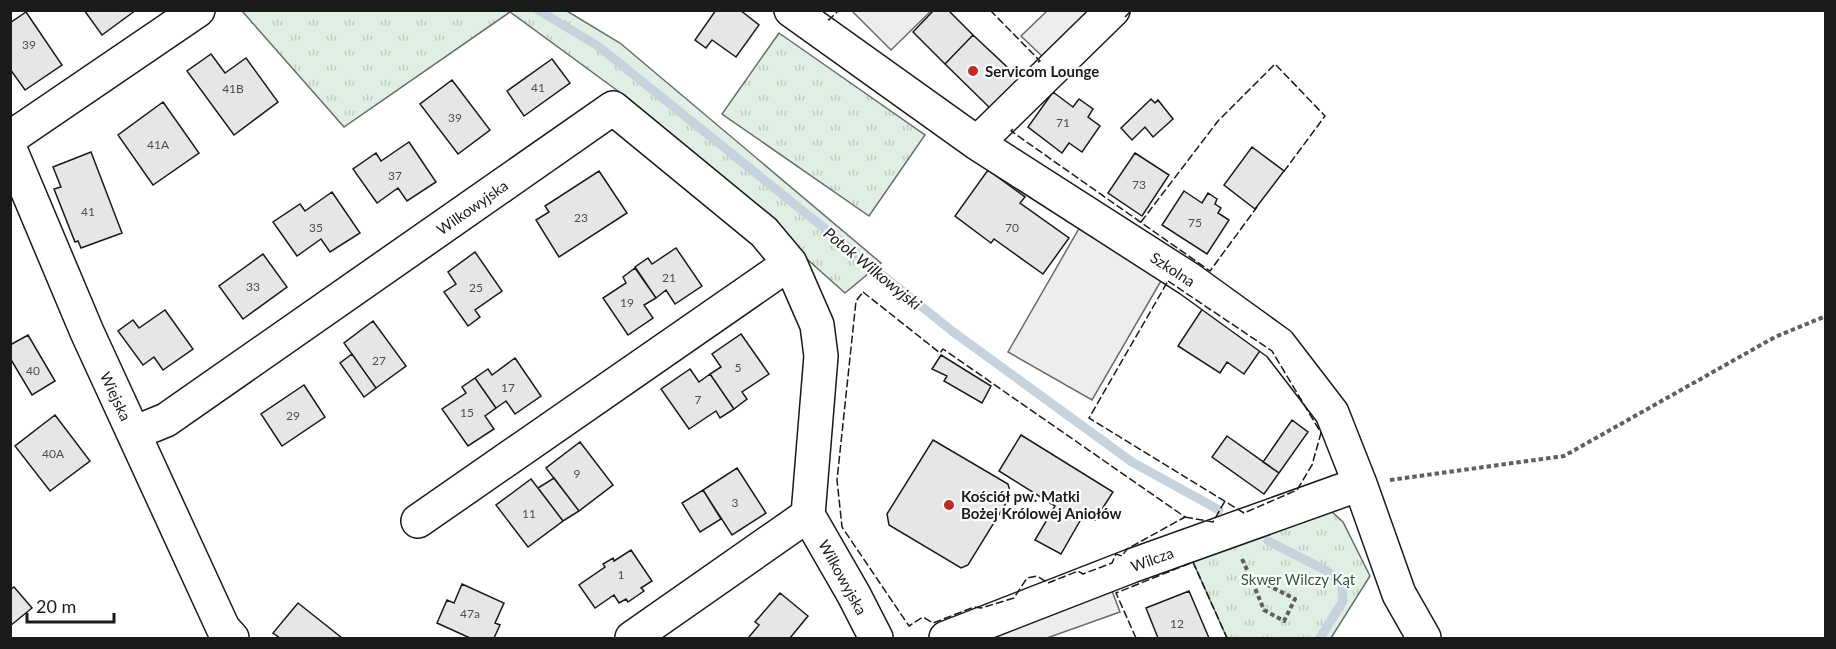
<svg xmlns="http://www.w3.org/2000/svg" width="1836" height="649" viewBox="0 0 1836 649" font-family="Lato,sans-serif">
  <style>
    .grass { fill: url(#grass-tufts); stroke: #6a6a6a; stroke-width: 1.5 }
    .parking { fill: #ededed; stroke: #6a6a6a; stroke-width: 1.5 }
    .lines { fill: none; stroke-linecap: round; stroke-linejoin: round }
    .stream { stroke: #c6d2dc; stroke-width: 9 }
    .building { fill: #e6e6e6; stroke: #1a1a1a; stroke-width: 1.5 }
    .minor-casing { stroke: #1a1a1a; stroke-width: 36 }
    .path { stroke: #5f5f5f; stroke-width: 4; stroke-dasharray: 4.5 3; stroke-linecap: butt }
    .minor { stroke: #fff; stroke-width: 33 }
    .fence { stroke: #1a1a1a; stroke-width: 1.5; stroke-dasharray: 8 3; stroke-linecap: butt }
    .poi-dot { fill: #c62828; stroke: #fff; stroke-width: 2 }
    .labels { text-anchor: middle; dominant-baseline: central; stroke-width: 4.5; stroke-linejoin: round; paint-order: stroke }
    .number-label { font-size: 12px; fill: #4d4d4d }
    .poi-label { font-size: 15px; font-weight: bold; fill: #1a1a1a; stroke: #fff; text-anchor: start }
    .street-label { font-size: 15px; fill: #1a1a1a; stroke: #fff }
    .park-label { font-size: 15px; fill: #2b5a34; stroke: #fff }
    .water-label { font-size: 16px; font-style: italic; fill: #1a1a1a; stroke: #fff }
  </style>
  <defs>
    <pattern id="grass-tufts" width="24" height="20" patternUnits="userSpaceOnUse" patternTransform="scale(1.5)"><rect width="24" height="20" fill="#e0efe3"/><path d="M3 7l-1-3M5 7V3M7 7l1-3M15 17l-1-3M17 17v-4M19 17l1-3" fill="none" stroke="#c0ccc2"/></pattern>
  </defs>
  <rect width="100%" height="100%" fill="#fff"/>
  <!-- grass -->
  <path class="grass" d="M242 11H567L620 43 881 263 845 293 622 94 510 12 344 127Z
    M779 33 925 135 869 216 722 114Z
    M1330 510 1343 522 1370 576 1331 638H1227L1193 562V558Z"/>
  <!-- parking -->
  <path class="parking" d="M852 11H931L891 50Z
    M1047 11H1092L1044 58 1021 36Z
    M1081 225 1165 274 1092 400 1008 352Z
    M1112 591 1120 612 1047 638H982Z"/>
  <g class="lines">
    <!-- stream -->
    <path class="stream" d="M538 10 598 46 952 331 1132 462 1219 510
      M1268 541 1327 571 1342 584 1343 601 1320 638"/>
  </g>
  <!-- building -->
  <path class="building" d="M84 10H136L102 35Z
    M716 10H740L759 25 736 57 712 40 706 48 695 40Z
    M934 10H948L973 35 945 64 913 32Z
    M26 12 62 65 25 90 10 69V23Z
    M973 35 1020 79 991 109 945 64Z
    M211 54 225 73 246 58 278 102 234 135 187 71Z
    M552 59 570 83 524 116 507 91Z
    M452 80 490 130 458 154 420 104Z
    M1053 92 1073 107 1079 99 1093 109 1088 117 1100 126 1082 152 1069 143 1062 153 1028 127Z
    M1151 99 1155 103 1158 100 1173 119 1153 137 1145 127 1132 140 1121 128Z
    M163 102 199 153 153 185 118 135Z
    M409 142 436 182 407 201 398 188 377 203 353 169 376 153 381 161Z
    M1252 147 1284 171 1255 209 1224 185Z
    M91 152 122 233 81 248 78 241 75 242 54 189 61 187 53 167Z
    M1135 153 1169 175 1142 216 1108 193Z
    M988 170 1025 197 1020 203 1069 238 1043 274 994 239 991 243 955 216Z
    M599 171 627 213 559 257 536 220 549 212 545 206Z
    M1184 191 1202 203 1208 193 1217 199 1215 204 1221 208 1218 213 1229 220 1207 254 1162 225Z
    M332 192 360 233 330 252 321 239 297 256 273 222 300 204 305 211Z
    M676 248 702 286 675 304 666 290 656 298 635 267 648 258 652 264Z
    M475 252 502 291 475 310 480 317 468 326 444 292 456 284 448 272Z
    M263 254 287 287 243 319 219 286Z
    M635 268 656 298 644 305 653 318 628 335 603 298 626 283 623 277Z
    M1203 308 1262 348 1244 374 1227 362 1220 373 1178 346Z
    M165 310 193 349 163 370 154 357 143 365 118 331 133 320 139 328Z
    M373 321 406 366 376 388 344 343Z
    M741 334 769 374 742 392 747 399 734 409 710 374 721 367 712 354Z
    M28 335 55 381 32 395 10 358V345Z
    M352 354 376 388 364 397 340 363Z
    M941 355 991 386 982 403 944 381 947 376 932 369Z
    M515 358 541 396 515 414 506 401 496 408 475 378 488 369 492 375Z
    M690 369 699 382 710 374 734 409 720 418 716 411 689 429 661 389Z
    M475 378 496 408 485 416 494 429 468 446 442 409 466 393 462 387Z
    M304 385 325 417 282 446 261 414Z
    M55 415 90 461 50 491 15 446Z
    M1292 420 1308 432 1279 473 1263 462Z
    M1021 435 1113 492 1095 520 1084 514 1061 554 1035 540 1055 506 999 471Z
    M1227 436 1279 473 1264 494 1212 457Z
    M933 440 1008 484 1011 495 968 565 961 568 889 525 887 514Z
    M580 442 613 485 579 511 546 468Z
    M737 468 766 513 732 535 703 490Z
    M554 478 579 511 563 521 538 488Z
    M531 479 563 521 528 547 496 505Z
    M703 490 721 519 700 532 682 503Z
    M631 550 652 581 641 588 644 591 628 602 626 599 619 603 614 595 595 608 579 585 605 567 603 564 613 558 614 561Z
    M462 584 504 603 495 623 500 625 494 638H470L437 623 447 600 454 603Z
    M14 587 32 608 10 626V590Z
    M1189 591 1209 638H1158L1146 608Z
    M780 593 808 616 790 638H750L749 637 759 625 755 622Z
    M298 603 342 638H280L273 633Z"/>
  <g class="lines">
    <defs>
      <path id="minor" d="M791 10 977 143 1189 279 1279 344 1332 413 1360 484 1399 594 1424 638
        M10 138 198 10
        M977 143 1113 10
        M10 149 87 332 223 628 232 638
        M134 433 166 420 613 108 764 232 790 263 817 325 821 356 808 515 854 595 876 638
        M418 521 790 263
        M632 638 808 515
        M946 638 1131 566 1360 484"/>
    </defs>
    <!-- minor casing -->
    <use href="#minor" class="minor-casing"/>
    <!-- path -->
    <path class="path" d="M1390 480 1564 456 1775 337 1826 316
      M1242 559 1250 576 1295 599 1284 621 1264 610 1250 576"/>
    <!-- minor -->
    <use href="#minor" class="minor"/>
    <!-- fence -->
    <path class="fence" d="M990 10 1040 61 1038 62
      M1125 17 1132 10
      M828 19 829 20 839 10
      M1013 129 1011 131 1210 271 1257 207
      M1141 222 1218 121 1275 64 1325 116 1282 174
      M1168 281 1272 351 1321 433 1312 465 1297 490 1244 513 1089 418Z
      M863 292 940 353 943 349 1185 517 1127 549 1122 556 1116 554 1112 563 1083 574 1078 571 1048 583 1037 576 1027 578 1014 598 981 608 974 607 933 623 923 617 909 626 842 527 837 480 856 301Z
      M1185 517 1213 522 1225 501
      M1136 638 1116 593 1193 562 1227 638"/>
  </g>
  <!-- markers -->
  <g class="poi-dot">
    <circle cx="973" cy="71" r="6"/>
    <circle cx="949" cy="505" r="6"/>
  </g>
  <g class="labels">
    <!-- number labels -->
    <g class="number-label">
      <text x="29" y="44">39</text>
      <text x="538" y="87">41</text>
      <text x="233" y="88">41B</text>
      <text x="455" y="117">39</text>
      <text x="1063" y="122">71</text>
      <text x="158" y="144">41A</text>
      <text x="395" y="175">37</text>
      <text x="1139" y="184">73</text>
      <text x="88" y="211">41</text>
      <text x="581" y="217">23</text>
      <text x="1195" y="222">75</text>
      <text x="316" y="227">35</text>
      <text x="1012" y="227">70</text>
      <text x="669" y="277">21</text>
      <text x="253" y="286">33</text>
      <text x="476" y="287">25</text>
      <text x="627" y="302">19</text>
      <text x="379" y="360">27</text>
      <text x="738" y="367">5</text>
      <text x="33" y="370">40</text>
      <text x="508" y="387">17</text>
      <text x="698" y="399">7</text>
      <text x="467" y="412">15</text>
      <text x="293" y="415">29</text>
      <text x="53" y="453">40A</text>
      <text x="577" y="473">9</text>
      <text x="735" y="502">3</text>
      <text x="529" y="513">11</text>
      <text x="621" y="574">1</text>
      <text x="470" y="613">47a</text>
      <text x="1177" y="623">12</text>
    </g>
    <!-- poi labels -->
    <g class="poi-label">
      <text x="985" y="71">Servicom Lounge</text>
      <text x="961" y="496">Kościół pw. Matki<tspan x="961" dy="17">Bożej Królowej Aniołów</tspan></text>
    </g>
    <!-- street labels -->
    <g class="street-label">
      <text transform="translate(472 207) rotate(-35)">Wilkowyjska</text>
      <text transform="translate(1173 269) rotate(33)">Szkolna</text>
      <text transform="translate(116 396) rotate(65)">Wiejska</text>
      <text transform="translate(1152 559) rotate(-20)">Wilcza</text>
      <text transform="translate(843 577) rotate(61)">Wilkowyjska</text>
    </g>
    <!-- park labels -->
    <g class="park-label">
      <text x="1298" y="579">Skwer Wilczy Kąt</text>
    </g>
    <!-- water labels -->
    <g class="water-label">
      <text transform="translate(873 268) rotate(39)">Potok Wilkowyjski</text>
    </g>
  </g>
  <!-- border -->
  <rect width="1836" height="649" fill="none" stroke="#1a1a1a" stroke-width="24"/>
  <!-- scale -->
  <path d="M27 613v9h87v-9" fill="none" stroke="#1a1a1a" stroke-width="3"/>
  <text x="36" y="613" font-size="18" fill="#1a1a1a" stroke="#ffffff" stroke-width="4.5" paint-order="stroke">20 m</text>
</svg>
